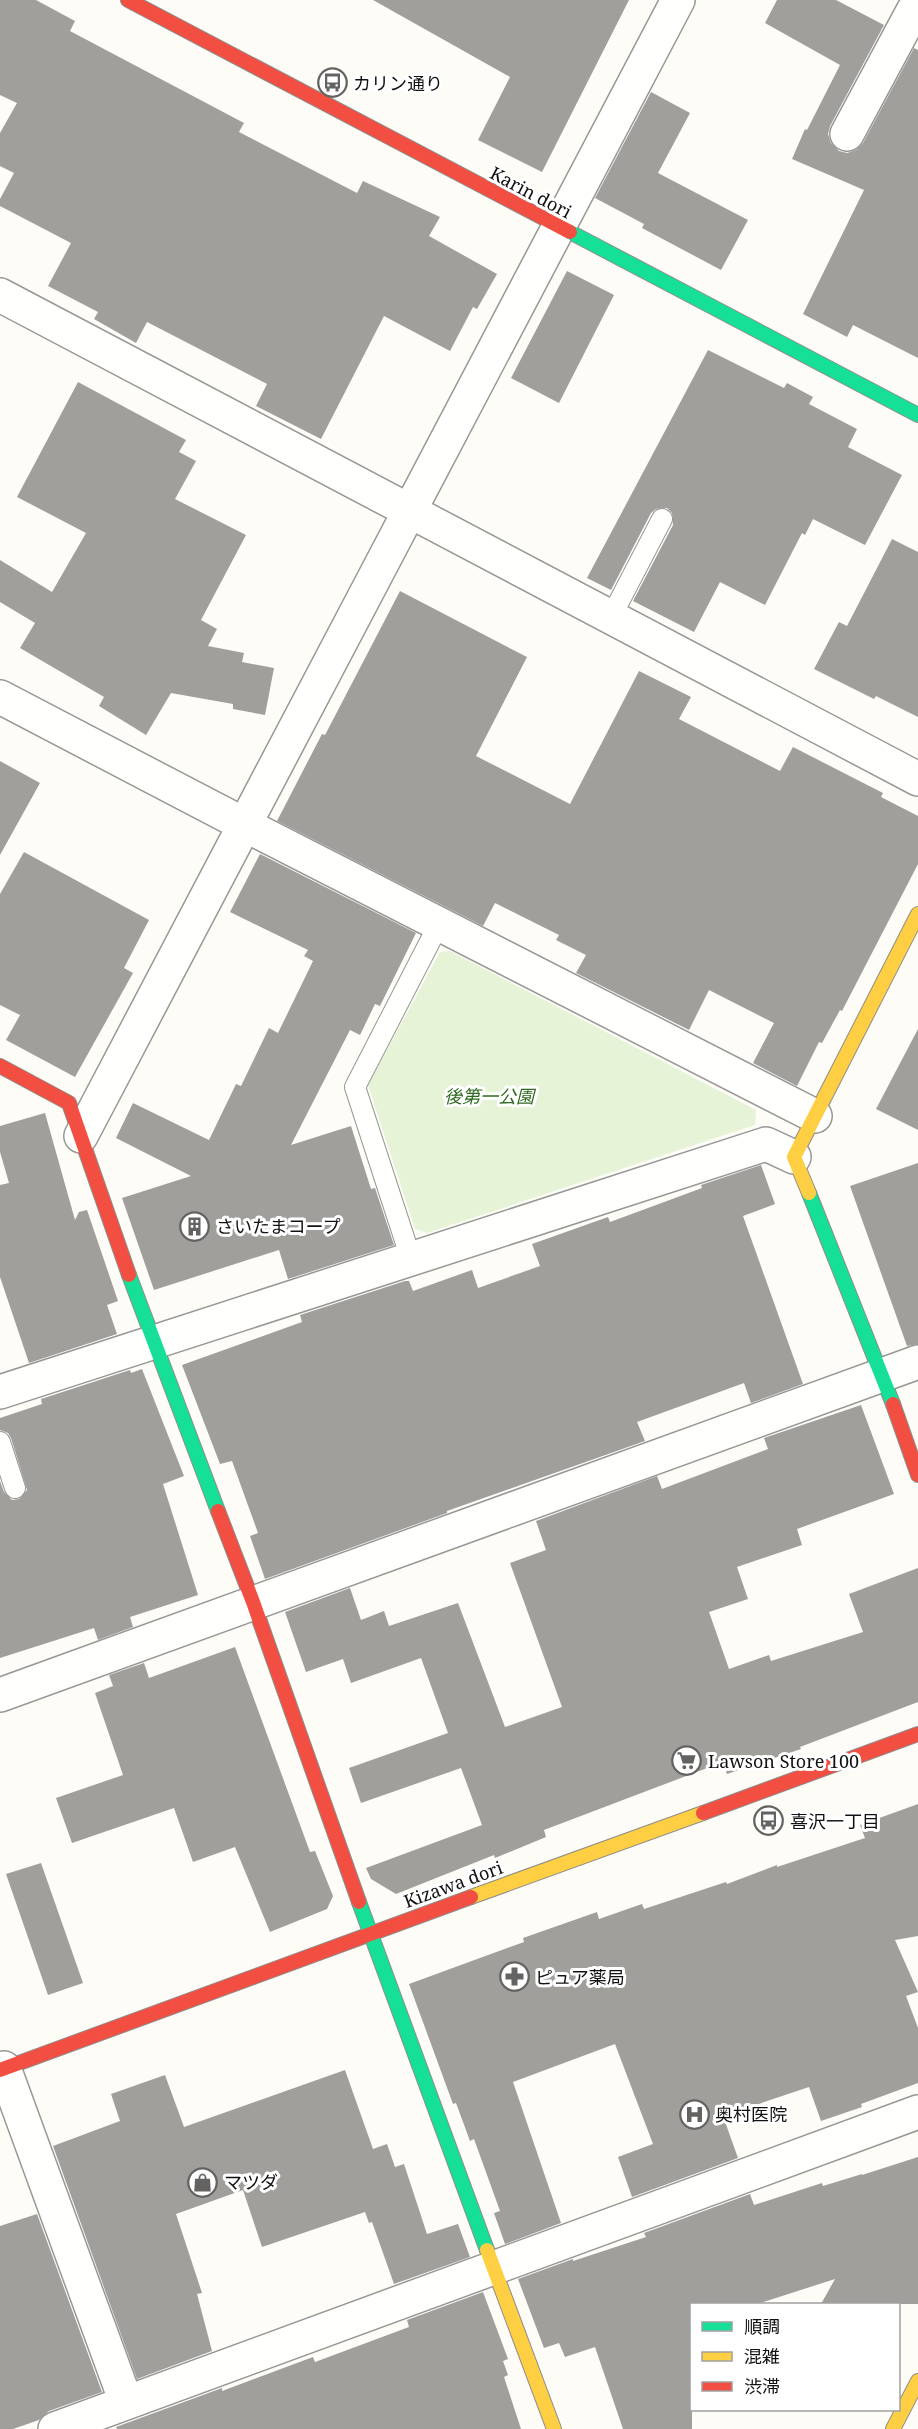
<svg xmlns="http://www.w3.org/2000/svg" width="918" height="2429" viewBox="0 0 918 2429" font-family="'Noto Serif','Noto Sans JP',serif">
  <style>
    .green { fill: #e7f3d7 }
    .building { fill: #a19f9c }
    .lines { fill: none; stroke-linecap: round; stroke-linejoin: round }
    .lane-casing { stroke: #979795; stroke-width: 22 }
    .street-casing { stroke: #979795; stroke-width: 36 }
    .fast-casing { stroke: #8e8d8b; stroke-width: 16 }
    .slow-casing { stroke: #8e8d8b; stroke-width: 16 }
    .jam-casing { stroke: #8e8d8b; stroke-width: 16 }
    .lane { stroke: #fffffe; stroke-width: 20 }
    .street { stroke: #fffffe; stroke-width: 33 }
    .fast { stroke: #16e098; stroke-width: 14 }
    .slow { stroke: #ffcf43; stroke-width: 14 }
    .jam { stroke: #f24e42; stroke-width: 14 }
    .labels { text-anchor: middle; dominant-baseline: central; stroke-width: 6; stroke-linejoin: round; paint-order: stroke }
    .poi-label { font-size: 18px; fill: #111; stroke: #fff; text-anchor: start }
    .street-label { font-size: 18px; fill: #111; stroke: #fff }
    .park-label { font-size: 18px; font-style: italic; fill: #2f6b1f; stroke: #fff }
  </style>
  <rect width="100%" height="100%" fill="#fdfcf7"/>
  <!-- green -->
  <path class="green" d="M450 951 756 1110 755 1125 427 1233 415 1229 368 1085 440 952Z"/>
  <!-- building -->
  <path class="building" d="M0 0H36L75 21 70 31 244 123 239 132 357 193 363 181 440 217 429 236 497 274 477 309 473 307 450 351 384 316 321 439 256 406 267 384 147 322 136 343 94 319 98 312 48 286 71 243 0 206V199L14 173 0 166V133L17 103 0 95Z
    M373 0H629L542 172 478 140 510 77Z
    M777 0H836L884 25 830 126 828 134 831 143 839 151 847 153 856 150 863 143 914 48 918 50V358L853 325 847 337 803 314 864 190 792 159 805 129 807 130 840 65 765 23Z
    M651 92 690 113 658 173 748 220 721 270 642 228 644 224 595 198Z
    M567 271 614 295 559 403 511 378Z
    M708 350 784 388 787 383 813 397 809 404 857 429 848 447 902 475 865 545 813 519 805 535 802 533 765 605 720 582 694 632 633 601 673 525 672 513 667 508 656 509 651 513 611 590 587 578Z
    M78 382 186 440 179 452 196 461 175 499 246 535 201 620 217 629 208 646 244 653 242 662 274 668 265 715 233 709V704L171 693 146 735 99 706 104 697 20 648 35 623 0 602V560L52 592 86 533 17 497Z
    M892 539 918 552V717L876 696 874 699 814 669 839 622 847 626Z
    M400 591 527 657 476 756 570 804 639 671 691 697 679 719 780 771 793 747 883 793 881 797 918 816V864L842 1011 840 1010 822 1043 819 1042 797 1086 753 1063 774 1023 709 990 689 1030 576 973 586 955 556 940 559 935 495 903 483 926 277 821 322 734 325 735Z
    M0 761 40 783 0 855Z
    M24 852 149 920 124 968 133 973 75 1077 6 1040 20 1015 0 1005V894Z
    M260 854 416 933 380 1006 375 1004 360 1035 350 1030 291 1145 351 1126 371 1189 375 1188 394 1245 288 1279 279 1250 154 1290 122 1198 191 1176 116 1138 133 1103 209 1140 236 1084 241 1086 269 1028 278 1033 313 961 304 956 308 950 230 912Z
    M918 1029V1130L876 1109Z
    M45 1113 75 1220 79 1212 87 1210 118 1301 107 1305 117 1334 29 1363 0 1277V1185L9 1183 0 1152V1126Z
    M918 1163V1344L907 1346 850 1186Z
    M761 1165 775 1204 743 1216 803 1384 751 1403 744 1383 637 1422 645 1441 447 1511V1513L265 1579 250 1536 258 1533 232 1461 220 1464 182 1365 302 1322 300 1315 405 1281H409L413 1291 472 1270 478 1288 540 1266 532 1244 608 1217 610 1222 702 1188 701 1185Z
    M142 1369 184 1476 163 1484 198 1595 130 1617 133 1627 98 1640 94 1628 0 1658V1481L4 1492 12 1500 19 1499 27 1490 11 1438 8 1433 0 1430V1418L42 1404 41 1399 130 1370 131 1373Z
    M861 1405 894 1494 797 1529 802 1545 737 1567 748 1599 709 1612 729 1669 769 1655 771 1661 863 1632 849 1594 918 1568V1702L800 1747 801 1749 727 1774 723 1762 544 1830 546 1837 495 1858 494 1855 396 1894 371 1879 366 1868 482 1825 461 1768 361 1803 349 1768 448 1733 421 1658 351 1683 343 1659 306 1672 285 1612 350 1588 361 1620 384 1611 389 1626 458 1603 505 1727 562 1707 510 1563 546 1550 536 1521 657 1476 662 1489 768 1449 764 1438Z
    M235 1647 310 1852 315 1851 333 1896 327 1909 270 1932 235 1847 193 1862 174 1808 72 1843 56 1798 123 1775 95 1693 113 1686 109 1675 144 1663 149 1678Z
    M918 1804V1936L895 1940 918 1992 906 1996 918 2028V2083L861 2104 862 2107 821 2121 809 2087 723 2116 738 2158 632 2197 618 2157 653 2144 615 2044 513 2082 561 2223 505 2244 494 2213 500 2211 474 2139 470 2141 456 2103 453 2104 409 1984 524 1942 523 1938 597 1912 599 1919 642 1904 644 1909 726 1882 727 1884 777 1865V1867L865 1838 860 1825Z
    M41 1863 83 1983 48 1995 6 1874Z
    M345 2070 373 2149 387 2144 395 2167 404 2164 427 2234 458 2224 470 2257 394 2284 372 2222 369 2223 365 2212 262 2247 243 2190 176 2214 202 2293 197 2294 212 2351 137 2379 53 2146 120 2121 111 2094 165 2075 184 2127Z
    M918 2157V2304H821L835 2279 757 2304H692V2429H623L595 2347 565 2357 559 2343 544 2348 518 2279 573 2259V2261L646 2237 644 2233 750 2194 754 2205 822 2183 823 2186 862 2174V2175Z
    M37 2214 102 2392 49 2411 39 2420 13 2429H0V2226Z
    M483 2292 508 2359 503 2361 508 2375 504 2377 521 2429H117L116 2427 222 2388V2391L313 2357 315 2362 409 2327 407 2320Z"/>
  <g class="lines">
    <defs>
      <path id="lane" d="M611 617 662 519
        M411 1259 355 1087 439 924
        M0 1442 15 1488"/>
      <path id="street" d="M847 134 913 11
        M0 295 918 779
        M0 697 247 826 815 1116
        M81 1136C283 759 476 377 678 0
        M0 1392 766 1144 794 1157
        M0 1695 918 1362
        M4 2068 126 2402
        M55 2429 918 2112"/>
      <path id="fast" d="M570 232 918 415
        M809 1193 893 1404
        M129 1275 218 1511
        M359 1902 487 2250"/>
      <path id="slow" d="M809 1193 794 1157 918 914
        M471 1897 703 1813
        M487 2250 554 2429
        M893 2429 918 2381"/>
      <path id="jam" d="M128 0 570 232
        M0 1066 69 1103 129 1275
        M893 1404 918 1475
        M218 1511 253 1602 359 1902
        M703 1813 918 1734
        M0 2070 471 1897"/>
    </defs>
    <!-- lane casing -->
    <use href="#lane" class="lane-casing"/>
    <!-- street casing -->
    <use href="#street" class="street-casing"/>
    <!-- fast casing -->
    <use href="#fast" class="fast-casing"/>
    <!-- slow casing -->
    <use href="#slow" class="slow-casing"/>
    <!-- jam casing -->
    <use href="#jam" class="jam-casing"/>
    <!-- lane -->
    <use href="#lane" class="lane"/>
    <!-- street -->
    <use href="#street" class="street"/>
    <!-- fast -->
    <use href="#fast" class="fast"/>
    <!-- slow -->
    <use href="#slow" class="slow"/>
    <!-- jam -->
    <use href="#jam" class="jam"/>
  </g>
  <!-- icons -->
  <defs>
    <symbol id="bus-ring" viewBox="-11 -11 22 22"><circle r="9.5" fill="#fff" stroke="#646362" stroke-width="1.5"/><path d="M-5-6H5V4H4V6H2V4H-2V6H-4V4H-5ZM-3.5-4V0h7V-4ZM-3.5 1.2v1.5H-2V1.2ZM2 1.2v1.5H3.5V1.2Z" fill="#646362"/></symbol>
    <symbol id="building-ring" viewBox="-11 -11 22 22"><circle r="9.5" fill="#fff" stroke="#646362" stroke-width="1.5"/><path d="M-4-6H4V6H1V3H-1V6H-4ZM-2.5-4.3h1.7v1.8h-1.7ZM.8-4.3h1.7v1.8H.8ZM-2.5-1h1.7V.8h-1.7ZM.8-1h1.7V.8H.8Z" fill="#646362"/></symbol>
    <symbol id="supermarket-ring" viewBox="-11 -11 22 22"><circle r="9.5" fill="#fff" stroke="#646362" stroke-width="1.5"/><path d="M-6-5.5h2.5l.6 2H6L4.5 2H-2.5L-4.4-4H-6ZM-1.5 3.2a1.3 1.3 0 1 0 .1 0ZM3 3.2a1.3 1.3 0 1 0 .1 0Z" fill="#646362"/></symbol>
    <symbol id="pharmacy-ring" viewBox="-11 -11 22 22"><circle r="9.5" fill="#fff" stroke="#646362" stroke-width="1.5"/><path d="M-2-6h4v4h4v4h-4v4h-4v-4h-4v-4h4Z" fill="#646362"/></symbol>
    <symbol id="hospital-ring" viewBox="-11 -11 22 22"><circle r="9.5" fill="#fff" stroke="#646362" stroke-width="1.5"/><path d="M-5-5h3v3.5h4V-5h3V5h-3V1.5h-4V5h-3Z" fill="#646362"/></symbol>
    <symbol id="shop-ring" viewBox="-11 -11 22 22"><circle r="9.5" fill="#fff" stroke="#646362" stroke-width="1.5"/><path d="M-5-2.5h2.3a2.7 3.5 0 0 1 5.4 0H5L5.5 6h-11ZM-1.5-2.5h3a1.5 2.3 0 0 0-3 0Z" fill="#646362"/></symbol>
  </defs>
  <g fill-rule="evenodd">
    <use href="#bus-ring" x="316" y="66" width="33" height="33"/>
    <use href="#building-ring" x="178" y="1210" width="33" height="33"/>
    <use href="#supermarket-ring" x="670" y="1744" width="33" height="33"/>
    <use href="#bus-ring" x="752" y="1804" width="33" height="33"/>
    <use href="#pharmacy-ring" x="498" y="1960" width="33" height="33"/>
    <use href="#hospital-ring" x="678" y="2098" width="33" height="33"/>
    <use href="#shop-ring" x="186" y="2166" width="33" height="33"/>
  </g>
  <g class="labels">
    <!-- poi labels -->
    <g class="poi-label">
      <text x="353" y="83">カリン通り</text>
      <text x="216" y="1226">さいたまコープ</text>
      <text x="708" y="1761">Lawson Store 100</text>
      <text x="790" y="1821">喜沢一丁目</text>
      <text x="535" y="1977">ピュア薬局</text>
      <text x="715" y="2114">奥村医院</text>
      <text x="224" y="2182">マツダ</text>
    </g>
    <!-- street labels -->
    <g class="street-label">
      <text transform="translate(531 192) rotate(28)">Karin dori</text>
      <text transform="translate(453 1884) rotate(-20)">Kizawa dori</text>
    </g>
    <!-- park labels -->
    <g class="park-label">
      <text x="489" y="1096">後第一公園</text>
    </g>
  </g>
  <!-- legend -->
  <rect x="690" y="2303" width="210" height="108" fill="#ffffff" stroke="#a0a0a0" stroke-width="1.5"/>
  <rect x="702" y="2322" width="30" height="9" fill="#16e098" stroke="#a0a0a0" stroke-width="1.5"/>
  <text x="744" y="2333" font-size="18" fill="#111111">順調</text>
  <rect x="702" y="2352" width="30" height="9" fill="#ffcf43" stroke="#a0a0a0" stroke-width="1.5"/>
  <text x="744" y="2363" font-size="18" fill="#111111">混雑</text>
  <rect x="702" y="2382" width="30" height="9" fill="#f24e42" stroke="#a0a0a0" stroke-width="1.5"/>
  <text x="744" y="2393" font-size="18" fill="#111111">渋滞</text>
</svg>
